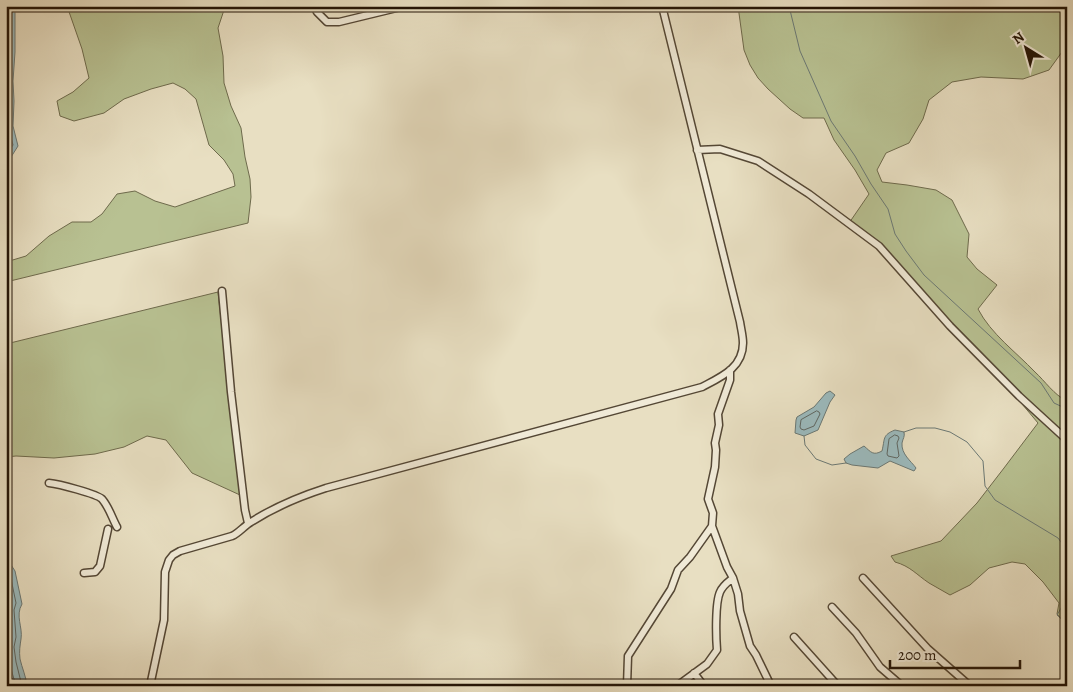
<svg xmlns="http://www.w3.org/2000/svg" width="1073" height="692" viewBox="0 0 1073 692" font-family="Alegreya,serif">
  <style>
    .green { fill: #b8c192; stroke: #6e6a4c }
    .water { fill: #9bbabd; stroke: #6b7874 }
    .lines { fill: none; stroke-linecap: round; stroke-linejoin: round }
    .shore { stroke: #5f6762; stroke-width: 1 }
    .stream { stroke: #6b7874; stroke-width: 1 }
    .minor-casing { stroke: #544735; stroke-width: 9 }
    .minor { stroke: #f0ead7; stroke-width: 6 }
  </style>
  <rect width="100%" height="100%" fill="#e8dfc2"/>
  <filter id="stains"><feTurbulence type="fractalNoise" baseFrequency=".004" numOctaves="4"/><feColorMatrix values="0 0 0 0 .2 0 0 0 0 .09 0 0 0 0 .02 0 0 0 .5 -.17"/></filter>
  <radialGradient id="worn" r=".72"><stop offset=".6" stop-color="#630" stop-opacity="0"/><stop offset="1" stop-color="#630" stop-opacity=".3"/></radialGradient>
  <!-- green -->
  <path class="green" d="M67 6H227L224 10 218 28 223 56 224 83 231 106 241 128 245 157 250 179 251 197 248 223 6 282V262L26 256 49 236 72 222H91L102 214 117 194 135 191 155 201 175 207 235 186 233 174 224 160 209 145 196 99 185 89 173 83 151 89 124 99 104 113 74 121 60 116 57 101 73 92 89 78 82 49Z
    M738 6H1067V45L1049 70 1023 79 981 77 952 82 929 100 923 119 909 143 886 153 877 170 882 182 907 185 936 190 952 200 969 234 967 257 977 269 997 285 978 309C991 334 1016 352 1035 372 1045 381 1054 395 1067 401V625L1057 614 1059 603 1043 582 1025 564 1012 562 989 568 970 585 950 595C943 591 936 587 929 583 917 575 910 566 895 562L891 556 941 541 977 503 1004 468 1038 423 1017 398 962 342 878 249 847 226 869 194 855 170 834 140 824 118H803L790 109 768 89 758 78 750 65 744 50Z
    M218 292 240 495 192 473 166 440 147 436 124 447 95 454 54 458 16 456 6 457V344Z"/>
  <!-- water -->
  <path class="water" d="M6 6H15V52L13 81 14 101 13 126 18 146 6 165Z
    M830 391 835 395 830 402 818 430 804 436 795 433 796 420 797 417 814 407 826 393Z
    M895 430 904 432C905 437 903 438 902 443 901 454 911 461 916 468L914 471 890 461 878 468 852 465 846 463 844 459 850 454 864 446C871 452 873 456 882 451 885 439 882 435 895 430Z
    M6 557 15 571 22 604C15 616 23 627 21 639 20 646 19 651 20 659 22 668 26 676 27 686H6Z"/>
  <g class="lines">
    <!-- shore -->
    <path class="shore" d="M6 156 13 145 8 126 9 101 8 81 10 52V6
      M817 411 819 412 820 414 814 426 804 430 801 429 800 427 801 420Z
      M895 435 898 436 899 438 897 443 899 456 897 458 888 456 887 454 889 439Z
      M6 567 10 574 16 603 14 610 16 637 14 647 16 662 22 686
      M6 584 10 602 8 608 7 615 10 637 8 645 9 662 16 686"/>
    <!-- stream -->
    <path class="stream" d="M789 6 800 51 831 121 855 156 871 184 888 209 895 234 906 251 924 275 1041 383 1054 403 1067 409
      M904 432 916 428H935L950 432 967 442 983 461 985 486 995 500 1058 538 1067 550
      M804 436 805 445 816 459 832 465 846 463
      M1067 598 1057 615 1067 624"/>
    <defs>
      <path id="minor" d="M314 6 317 12 327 22H339L405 6
        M697 150 720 149 758 161 809 194 879 246 950 326 1019 396 1067 440
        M222 291 231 392 245 510 248 523
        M730 370V380L718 414 719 425 715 443 716 450 715 467 708 499 713 513 712 526 727 567 733 578 738 594 740 611 750 646 756 655 771 686
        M49 483C59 484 97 494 102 499 109 507 112 518 117 527
        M84 573 95 572 100 566 108 529
        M863 578 928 649 970 686
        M832 607 856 633 880 667 902 686
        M794 637 838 686
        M694 673 704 686
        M150 686 164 620 165 572 169 560 173 555 180 551 232 536C239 533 244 526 251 522 276 506 298 497 326 488L702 387C721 377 743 368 743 343 743 336 741 329 740 322L662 6
        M627 686 628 656 671 589 678 570 690 557 712 526
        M677 686 707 664 717 650C716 638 715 603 720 592 723 585 728 582 733 578"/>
    </defs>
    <!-- minor casing -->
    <use href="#minor" class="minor-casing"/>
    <!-- minor -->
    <use href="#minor" class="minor"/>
  </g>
  <!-- margin -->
  <rect width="1073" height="692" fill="none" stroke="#e8dfc2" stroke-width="25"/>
  <rect x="8" y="8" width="1058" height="677" fill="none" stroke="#231406" stroke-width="2.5"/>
  <rect x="12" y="12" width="1048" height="667" fill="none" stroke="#231406"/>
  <!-- north arrow -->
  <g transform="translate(1026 48) rotate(323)" stroke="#f0ead7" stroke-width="4" paint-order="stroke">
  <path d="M0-4L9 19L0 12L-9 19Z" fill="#231406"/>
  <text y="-8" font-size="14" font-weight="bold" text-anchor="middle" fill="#231406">N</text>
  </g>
  <!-- scale -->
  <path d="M890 660v8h130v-8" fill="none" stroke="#231406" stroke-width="2.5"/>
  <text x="898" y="660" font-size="15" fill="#231406" stroke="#f0ead7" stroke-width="4" paint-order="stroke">200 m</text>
  <rect width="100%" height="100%" filter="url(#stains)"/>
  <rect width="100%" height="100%" fill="url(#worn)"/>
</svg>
